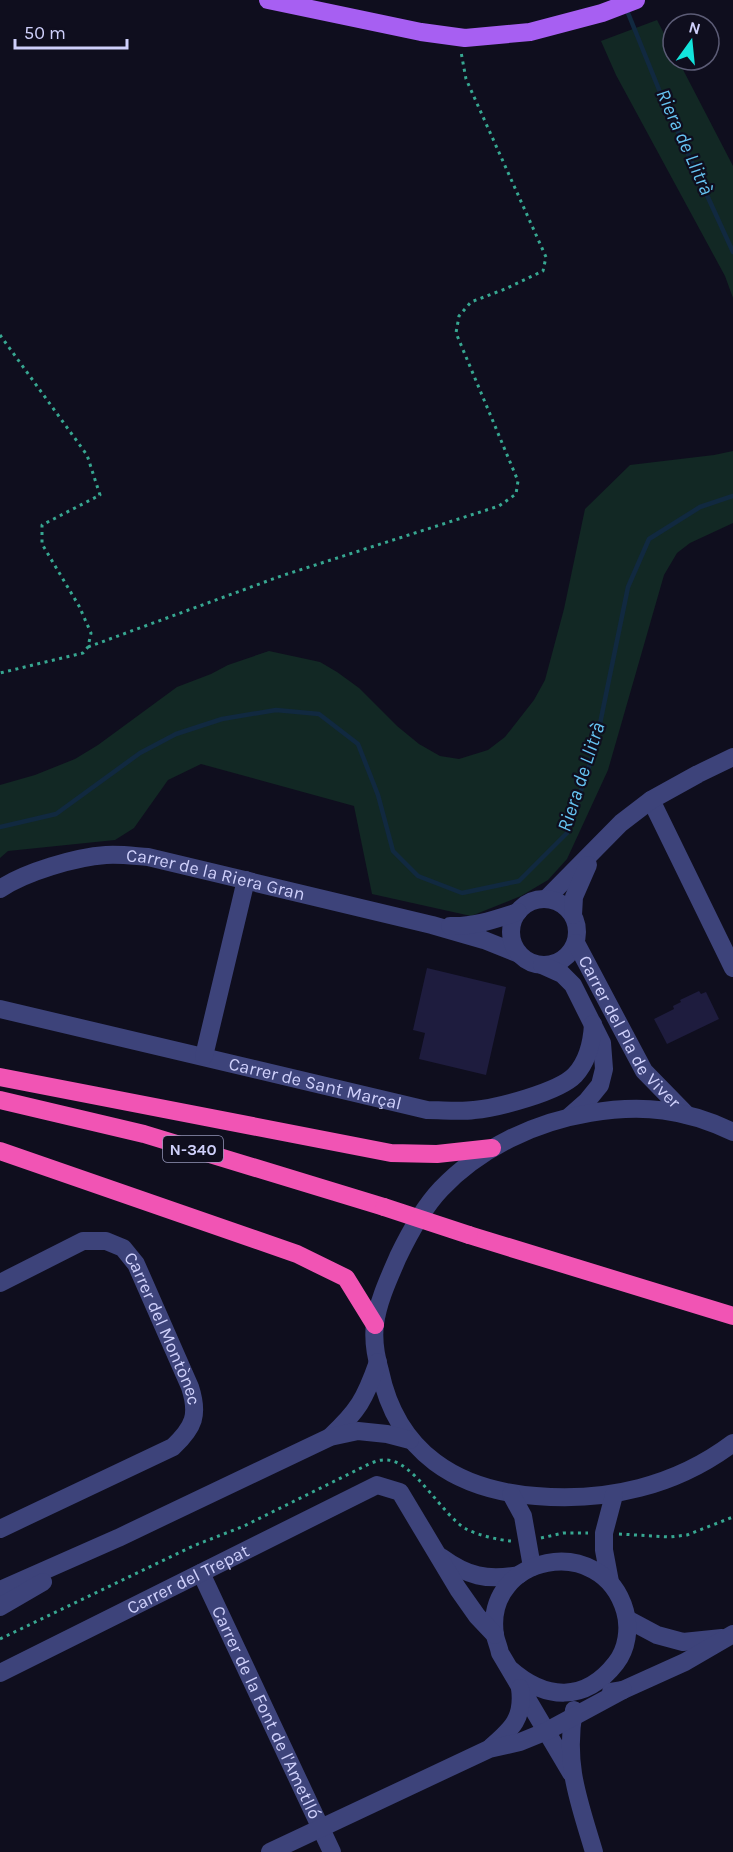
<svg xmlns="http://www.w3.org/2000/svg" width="733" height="1852" viewBox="0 0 733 1852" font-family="Karla,sans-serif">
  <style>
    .green { fill: #122824 }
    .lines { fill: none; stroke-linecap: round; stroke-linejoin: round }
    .stream { stroke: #112940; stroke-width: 4.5 }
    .building { fill: #1e1c3e }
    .path { stroke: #37a791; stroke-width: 3; stroke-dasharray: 3 4.5; stroke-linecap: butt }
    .minor { stroke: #3d437a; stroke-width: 18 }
    .major { stroke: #a75ff2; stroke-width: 18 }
    .highway { stroke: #f154b4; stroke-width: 18 }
    .highway-bridge { stroke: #f154b4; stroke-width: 18 }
    .labels { text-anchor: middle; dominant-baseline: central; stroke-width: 4.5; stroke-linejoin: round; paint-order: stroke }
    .shield { fill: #0f0e1e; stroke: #9596b9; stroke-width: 1.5 }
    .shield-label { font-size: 16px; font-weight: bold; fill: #cfd0fb }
    .street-label { font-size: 18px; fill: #cfd0fb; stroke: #0f0e1e }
    .water-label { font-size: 20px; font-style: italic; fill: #66c4f2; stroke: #0f0e1e }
  </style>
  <rect width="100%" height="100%" fill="#0f0e1e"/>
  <!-- green -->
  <path class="green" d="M657 20 673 51V60H678L733 166V298L725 276 616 75 601 41Z
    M733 451V523L690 543 677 553 664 575 608 770 567 859 548 880 521 896 471 916 372 894 354 806 201 764 168 780 134 828 115 840 8 851 0 858V785L35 775 75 759 98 745 177 687 211 674 228 665 269 651 320 662 337 672 359 688 397 726 419 744 440 756 459 759 488 750 505 737 534 700 545 680 564 609 585 509 630 465 714 455Z"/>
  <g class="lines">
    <!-- stream -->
    <path class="stream" d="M626 8 662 97 733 252
      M0 827 56 814 140 753 176 734 222 719 276 710 319 714 358 744 378 795 393 851 418 876 462 893 519 881 567 833 595 748 628 587 649 539 700 507 733 496"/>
  </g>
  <!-- building -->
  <path class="building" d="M427 968 506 987 486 1075 419 1059 425 1033 413 1030Z
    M699 991 701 994 706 992 719 1019 667 1044 654 1019 674 1009 673 1006 681 1002 680 1000Z"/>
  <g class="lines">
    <!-- path -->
    <path class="path" d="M0 335 87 455 100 495 42 525V544L79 606 91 633 88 647 83 653 0 673
      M88 647 281 576 499 506 516 494 518 481 456 333 459 316 471 302 505 289 543 271 546 257 466 79 461 52
      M619 1534 670 1537 687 1535 733 1517
      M541 1538 563 1533H588
      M0 1639 193 1546 244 1526 361 1468C369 1464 378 1459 387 1460 414 1461 442 1515 466 1529 478 1535 498 1540 511 1541"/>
    <!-- minor -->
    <g class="minor">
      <path d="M651 800 733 968"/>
      <path id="s1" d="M0 889C25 872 76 857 106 855 120 854 134 856 148 857L432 925 484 940 519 954"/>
      <path d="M546 899 621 823 651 800 698 774 733 757"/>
      <circle cx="544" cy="932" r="33"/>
      <path d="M573 915 574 897 588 865"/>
      <path d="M450 926C474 927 496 919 518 912"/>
      <path id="s2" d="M576 943 644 1071 687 1115"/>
      <path d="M542 965 562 974 573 985 602 1043 604 1069 600 1085 587 1101 570 1116"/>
      <path id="s3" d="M0 1009 427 1110C443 1110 459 1112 474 1110 497 1108 559 1092 575 1075 588 1061 592 1043 593 1024"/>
      <path d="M204 1056 246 880"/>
      <path d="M733 1132C686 1109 642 1104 590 1113 535 1122 480 1148 441 1189 423 1208 409 1234 398 1257 389 1278 378 1301 375 1324 373 1339 376 1357 380 1371 397 1453 457 1490 536 1496 607 1502 676 1486 733 1443"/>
      <path id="s4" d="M0 1283 83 1241H106L123 1248 136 1264 190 1387C199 1415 194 1427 173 1447L0 1529"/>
      <path d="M330 1437C358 1411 365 1399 378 1362"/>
      <path d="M511 1494 523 1516 532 1567"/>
      <path d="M441 1557C467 1576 487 1581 519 1575"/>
      <path id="s5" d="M201 1573 332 1852"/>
      <path d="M610 1582 604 1550V1533L614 1495"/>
      <path d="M0 1590 118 1538 330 1437 358 1431 387 1434 410 1440"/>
      <path d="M0 1607 43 1582"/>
      <path d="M627 1619 657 1635 683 1642 722 1638"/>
      <path d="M510 1669C545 1700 585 1703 616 1663 627 1649 630 1628 625 1611 602 1531 483 1555 495 1635 496 1641 499 1647 500 1653L571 1773"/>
      <path id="s6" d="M0 1673 377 1485 400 1492 458 1589 477 1616 495 1635"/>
      <path d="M611 1692 623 1690 685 1662 733 1634"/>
      <path d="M574 1710C564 1765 579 1801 594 1852"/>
      <path d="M491 1747C512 1729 524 1718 520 1688"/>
      <path d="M270 1852 489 1749 520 1742 547 1731 623 1690"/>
    </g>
    <!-- major -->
    <path class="major" d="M268 0 421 32 465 38 530 32 602 13 636 0"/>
    <!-- highway -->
    <path class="highway" d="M0 1077 391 1153 437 1154 492 1148
      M0 1100 144 1134 384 1207
      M0 1151 297 1254 346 1278 375 1325
      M469 1235 733 1316"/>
    <!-- highway-bridge -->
    <path class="highway-bridge" d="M384 1207 469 1235"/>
  </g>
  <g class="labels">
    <!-- shield labels -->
    <rect class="shield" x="163" y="1136" width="60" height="26" rx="4.5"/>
    <g class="shield-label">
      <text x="193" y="1149">N-340</text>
    </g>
    <!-- street labels -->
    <g class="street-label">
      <text stroke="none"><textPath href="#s1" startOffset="224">Carrer de la Riera Gran</textPath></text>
      <text stroke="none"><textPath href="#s2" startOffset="104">Carrer del Pla de Viver</textPath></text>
      <text stroke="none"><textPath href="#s3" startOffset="324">Carrer de Sant Marçal</textPath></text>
      <text stroke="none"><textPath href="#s4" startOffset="225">Carrer del Montònec</textPath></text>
      <text stroke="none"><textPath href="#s6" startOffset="210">Carrer del Trepat</textPath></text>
      <text stroke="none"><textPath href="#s5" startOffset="154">Carrer de la Font de l'Ametlló</textPath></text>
    </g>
    <!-- water labels -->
    <g class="water-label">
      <text transform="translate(685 142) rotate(66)">Riera de Llitrà</text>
      <text transform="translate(581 777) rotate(-72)">Riera de Llitrà</text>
    </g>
  </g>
  <!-- north arrow -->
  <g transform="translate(691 42) rotate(15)"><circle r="28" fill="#0f0e1e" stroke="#5c5c76" stroke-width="1.5"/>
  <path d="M0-4.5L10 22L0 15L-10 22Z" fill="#13e4dc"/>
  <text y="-9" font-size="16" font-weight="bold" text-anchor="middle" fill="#cfd0fb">N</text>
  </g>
  <!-- scale -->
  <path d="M15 39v9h112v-9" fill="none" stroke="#cfd0fb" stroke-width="3"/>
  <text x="24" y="39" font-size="18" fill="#cfd0fb" stroke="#0f0e1e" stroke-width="4.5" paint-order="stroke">50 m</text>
</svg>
